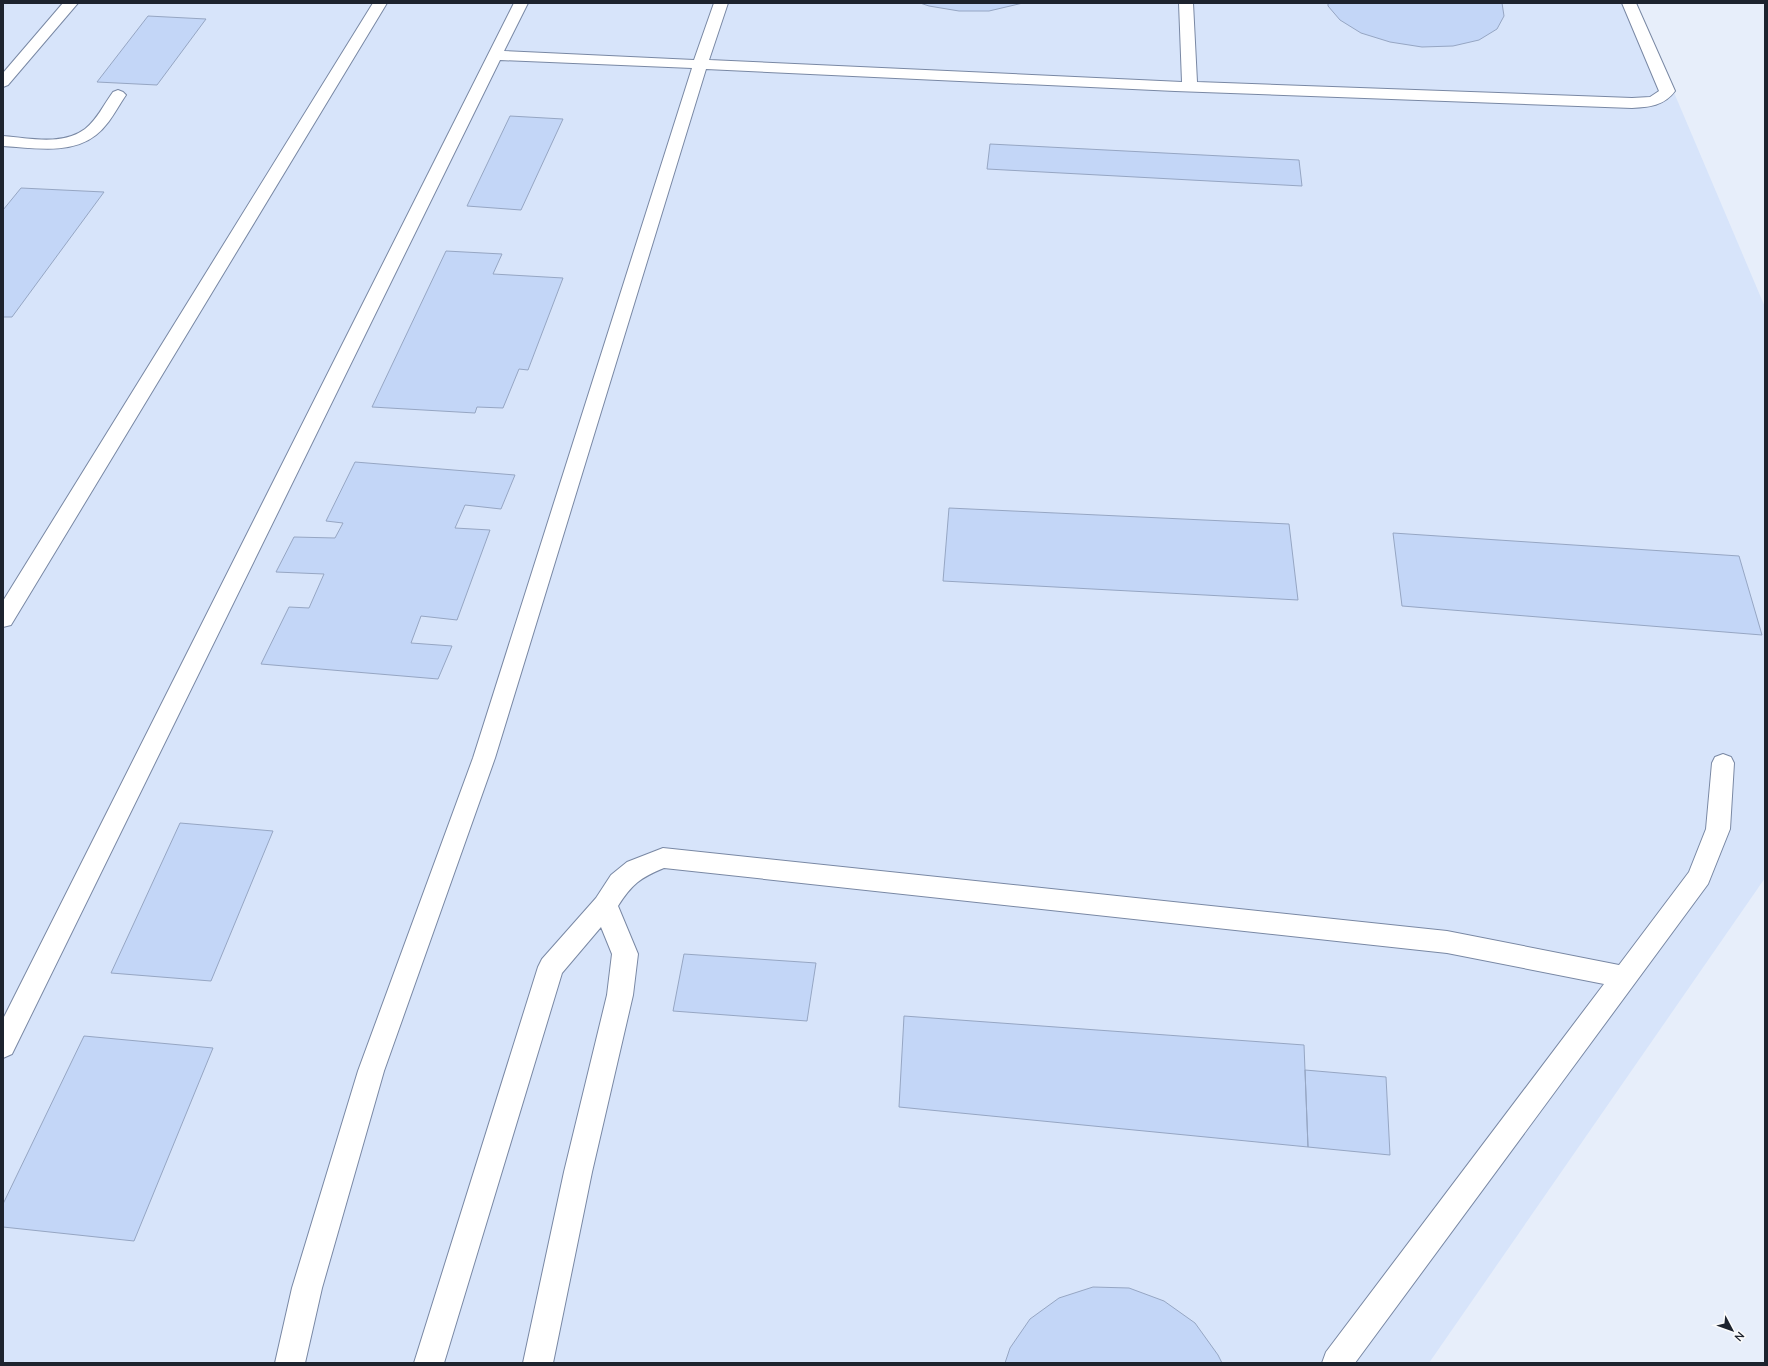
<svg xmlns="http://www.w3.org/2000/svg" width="1768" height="1366" viewBox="0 0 1768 1366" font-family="Mulish,sans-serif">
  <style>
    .built { fill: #d7e4fa }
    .building { fill: #c3d6f7; stroke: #96a6c3 }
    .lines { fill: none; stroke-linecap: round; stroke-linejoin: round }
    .lane-casing { stroke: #7988a4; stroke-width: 2 }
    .lane { fill: #fff; fill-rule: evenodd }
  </style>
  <rect width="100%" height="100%" fill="#e7eefa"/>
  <!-- built -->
  <path class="built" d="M3 3H1636L1765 307V878L1429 1363H3Z"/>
  <!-- building -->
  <path class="building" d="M920 3H1023L989 11H959L929 6Z
    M1328 3H1502L1504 16 1497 29 1479 40 1453 46 1422 47 1390 42 1361 33 1340 20 1328 6Z
    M148 16 206 19 157 85 97 82Z
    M510 116 563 119 521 210 467 206Z
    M990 144 1299 160 1302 186 987 169Z
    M21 188 104 192 12 317H3V210Z
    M446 251 502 254 493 274 563 278 528 370 519 369 503 408 477 407 475 413 372 407Z
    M355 462 515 475 501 509 465 505 455 528 490 530 457 620 421 616 411 643 452 646 438 679 261 664 289 607 309 608 324 574 276 572 294 537 335 538 343 523 326 521Z
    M949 508 1289 524 1298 600 943 581Z
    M1393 533 1739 556 1762 635 1402 606Z
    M180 823 273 831 211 981 111 973Z
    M684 954 816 963 807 1021 673 1011Z
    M904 1016 1304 1045 1308 1147 899 1107Z
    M84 1036 213 1048 134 1241 3 1227V1204Z
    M1305 1070 1386 1077 1390 1155 1308 1147Z
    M1093 1287 1129 1288 1164 1301 1195 1323 1218 1355 1222 1363H1005L1010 1348 1030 1319 1059 1298Z"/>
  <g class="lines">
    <defs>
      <path id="lane" d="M63 3H78L8 85 3 87V73Z
        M373 3H387L11 625 3 627V601Z
        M514 3H528L504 51 694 60 714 3H728L709 60 1182 82 1179 3H1193L1197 82 1632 98 1650 97 1659 91 1622 3H1636L1675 91C1664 106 1649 107 1632 108L1175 91 706 69 495 758 384 1071 322 1288 305 1363H275L292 1288 358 1071 473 758 692 68 500 60 12 1054 3 1058V1019Z
        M118 90 123 92 126 95C117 108 109 125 96 135 71 155 33 148 3 146V136C29 138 62 146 85 129 97 120 104 104 113 92Z
        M1723 754 1731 757 1734 763 1730 829 1708 884 1355 1363H1322L1326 1352 1604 984 1447 953 664 868C640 878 632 884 618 906L638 954 633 995 592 1172 553 1363H523L564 1172 607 995 612 954 601 927 562 973 444 1363H414L538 967 542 959 596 898 611 875 627 862 663 848 1447 931 1619 965 1689 872 1706 829 1712 763 1715 757Z"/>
    </defs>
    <!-- lane casing -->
    <use href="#lane" class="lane-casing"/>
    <!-- lane -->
    <use href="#lane" class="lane"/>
  </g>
  <!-- border -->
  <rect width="1768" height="1366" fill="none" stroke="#1d232e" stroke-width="8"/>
  <!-- north arrow -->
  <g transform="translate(1732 1330) rotate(131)" stroke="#fbfbfb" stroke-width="3" paint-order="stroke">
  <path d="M0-3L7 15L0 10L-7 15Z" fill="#1d232e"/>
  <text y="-6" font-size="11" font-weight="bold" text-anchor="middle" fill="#1d232e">N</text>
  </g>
</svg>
